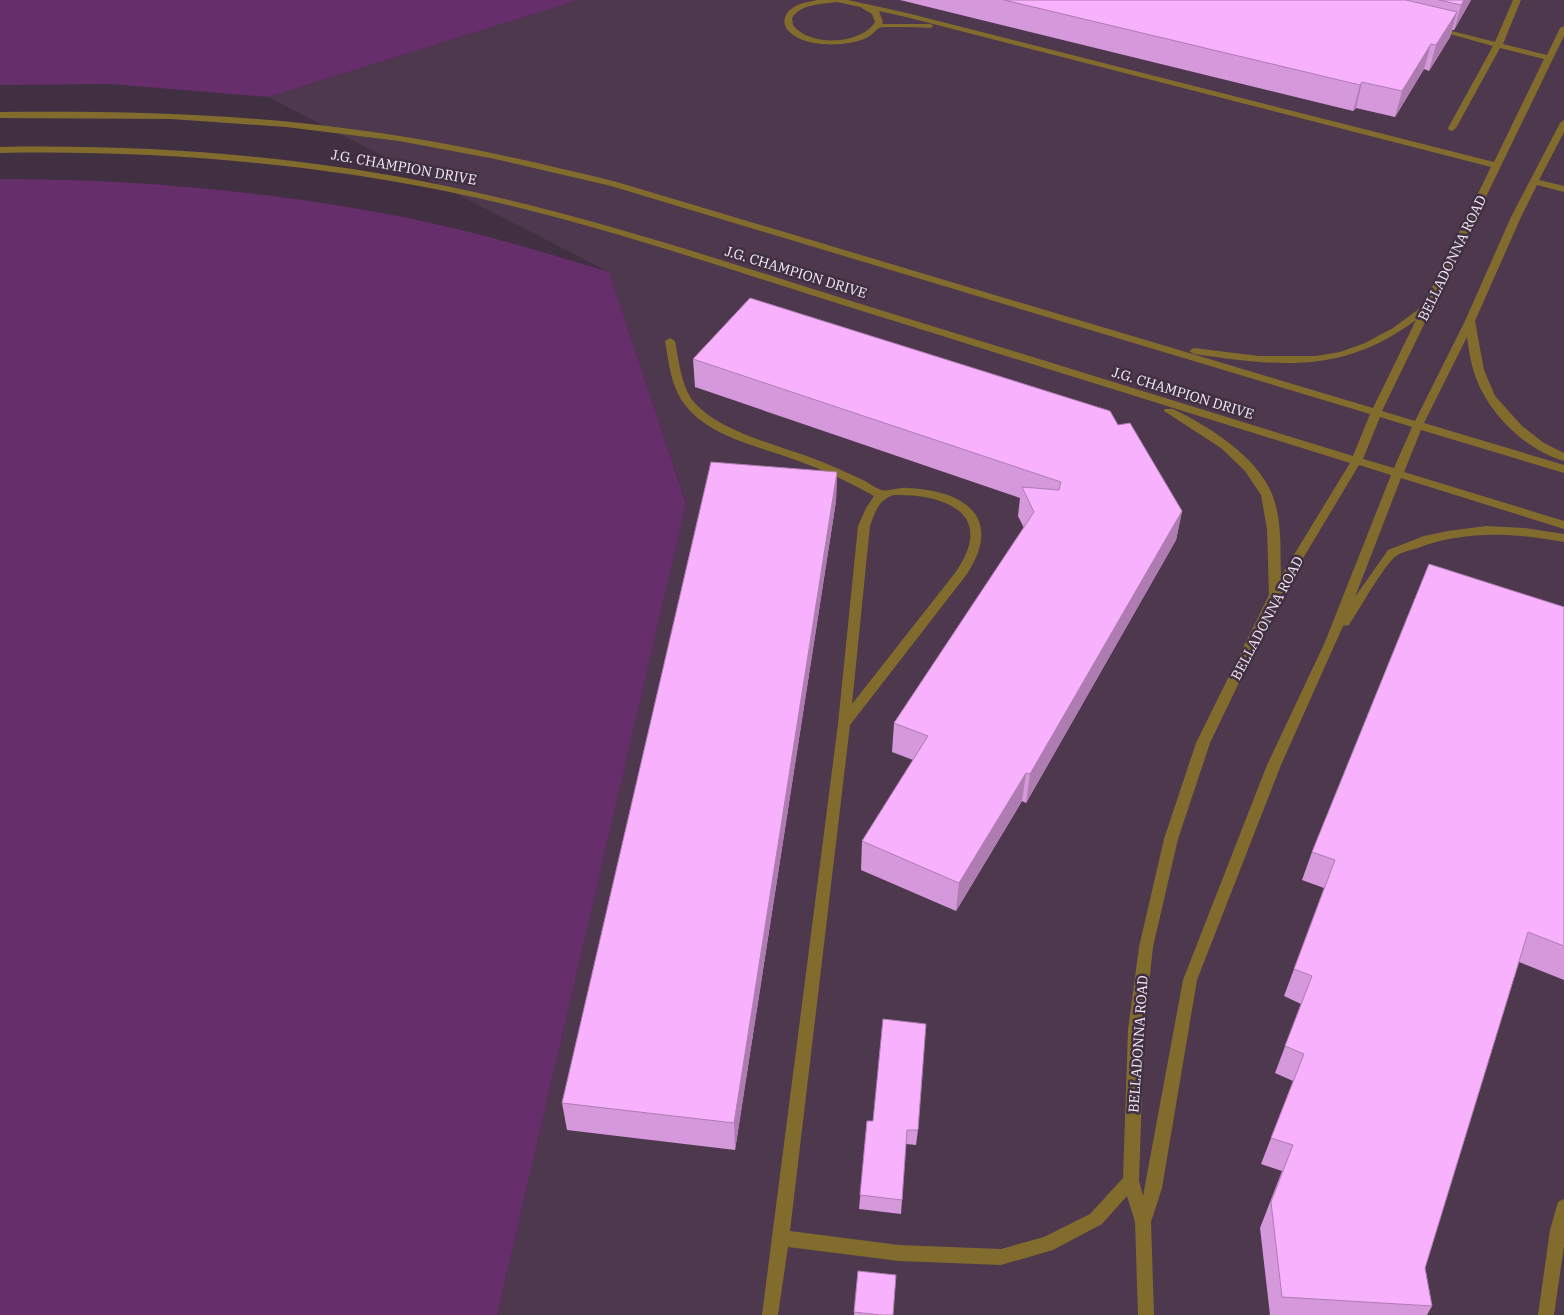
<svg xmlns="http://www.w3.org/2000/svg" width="1564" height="1315" viewBox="0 0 1564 1315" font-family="'IBM Plex Serif',serif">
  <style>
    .built { fill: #4d384e }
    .green { fill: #672e6c }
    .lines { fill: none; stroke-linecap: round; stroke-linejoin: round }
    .minor { fill: #816c2e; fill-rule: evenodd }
    .wall { fill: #d598da }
    .shaded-wall { fill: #ae7cb1 }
    .building { fill: #f8b1fd; stroke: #ae7cb1 }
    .labels { text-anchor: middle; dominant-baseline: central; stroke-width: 5; stroke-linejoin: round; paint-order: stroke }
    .street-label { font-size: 14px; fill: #f8edf8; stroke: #413042 }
  </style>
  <rect width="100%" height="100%" fill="#413042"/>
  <!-- built -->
  <path class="built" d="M578 0H1564V1315H497L686 502 609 272 268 97Z"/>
  <!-- green -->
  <path class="green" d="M0 0H578L268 97 111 84 0 85Z
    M0 179C145 179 289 193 431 223 491 236 550 254 609 272L686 503 497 1315H0Z"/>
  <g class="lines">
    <!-- minor -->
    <path class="minor" d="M817 0H848L907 13 1494 162 1544 59 1500 48 1456 128 1452 131 1449 130 1448 128 1493 46 1432 29 1436 27 1495 42 1513 0H1521L1503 44 1547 55 1560 28 1564 26V36L1382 411 1415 421 1465 321 1511 217 1560 123 1564 120V132L1539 180 1564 186V192L1537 185 1521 217 1475 321 1484 370 1495 396 1522 426 1544 443 1564 453V461C1527 451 1489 414 1476 378 1471 365 1469 351 1467 337L1424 423 1564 465V473L1421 430 1404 472 1564 521V529L1401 478 1355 597 1388 550 1424 536 1448 531 1486 526 1525 528 1564 534V542C1514 533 1466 530 1418 548 1411 550 1402 552 1396 556 1384 565 1359 610 1349 625L1343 626 1281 765 1197 980 1162 1188 1151 1222 1154 1315H1138L1135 1222 1127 1196 1102 1224 1053 1250 1001 1265 899 1261 788 1247 778 1315H762L838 724 858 526 866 508 874 496C851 483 826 471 801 462 764 447 712 439 686 406 671 388 669 363 665 341L670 338 675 341C679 361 681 386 694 402 721 434 788 447 827 464 840 469 852 475 865 481 870 484 876 488 881 490 888 492 900 487 907 488 964 490 1004 517 967 574L850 725 790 1231 899 1245 1001 1249 1044 1237 1090 1214 1123 1178 1128 1030 1139 947 1164 839 1196 743 1269 595 1267 529 1261 495 1245 471 1221 448 1164 411 1165 409H1173C1210 427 1264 460 1275 503 1282 526 1280 552 1281 576L1350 463C1187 412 1025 362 862 311 724 268 587 220 445 191 303 162 146 150 0 153V147C146 144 303 156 446 186 588 215 726 262 864 305 1027 355 1190 406 1353 456L1370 414 611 186 495 159 399 141 286 127 171 119 0 118V112C115 111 229 113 343 128 436 139 527 160 617 182L1373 408 1416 320C1342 375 1279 366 1194 354L1189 351 1194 348 1259 356H1316L1340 352 1365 343 1393 328 1423 306 1491 167 906 17 879 11 883 22 882 24H930L934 26 930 28C922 28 884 26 879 28 875 31 870 37 864 39 844 47 801 48 787 29 782 22 785 14 791 9 799 3 808 2 817 0ZM837 2 860 7 872 14 875 22C861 45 809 47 793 25L792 18C800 4 823 4 837 2ZM1380 417 1412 427 1394 468 1363 459ZM1359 465 1391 475 1325 642 1267 765 1183 980 1143 1196 1139 1181 1144 1030 1153 947 1178 839 1210 743 1281 595ZM894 495C948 494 996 515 955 573L852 704 870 526C875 512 879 499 894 495Z
      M1564 1199V1246L1554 1315H1538L1550 1230 1558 1202Z"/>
  </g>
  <!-- wall -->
  <path class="wall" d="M900 0H1471L1454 30H1452L1450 37 1429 71 1424 69 1395 117 1356 108 1353 111Z
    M693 359 1118 425 1182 511 1176 540 1026 803 1022 801 956 911 861 870 862 841 913 760 892 752 894 723 1024 528 1018 516 1020 498 695 387Z
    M837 472 836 501 735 1150 567 1130 562 1103Z
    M1564 607V980L1519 962 1425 1268 1432 1306 1427 1315H1270L1260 1228 1282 1171 1261 1164 1293 1081 1275 1073 1301 1004 1284 996 1324 888 1302 880 1312 852Z
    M867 1121 918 1130 916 1145 906 1144 901 1214 859 1209Z
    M858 1271 893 1315H854Z"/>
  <!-- shaded-wall -->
  <path class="shaded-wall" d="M1464 0H1471L1454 30 1461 5Z
    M1457 12 1450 37 1429 71 1436 45Z
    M1431 44 1424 69 1395 117 1402 91Z
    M1362 82 1356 108 1353 111 1360 85Z
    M837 472 836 501 735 1150 734 1123Z
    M1182 511 1176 540 1026 803 1030 774Z
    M1026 773 1022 801 956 911 959 883Z"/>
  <!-- building -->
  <path class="building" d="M1004 0H1406L1457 12 1436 45 1431 44 1402 91 1362 82 1360 85Z
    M1439 0H1464L1461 5Z
    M750 298 1110 411 1118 425 1130 423 1182 511 1030 774 1026 773 959 883 862 841 928 736 894 723 1034 512 1022 487 1059 490 1061 482 693 359Z
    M711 462 837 472 734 1123 562 1103Z
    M1429 564 1564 607V946L1528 932 1425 1268 1432 1306 1282 1297 1271 1202 1293 1145 1271 1138 1304 1054 1285 1046 1312 976 1294 969 1335 860 1312 852Z
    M883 1019 926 1024 918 1130H907L902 1200 860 1195 867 1121H873Z
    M858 1271 896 1275 893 1315H881L854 1312Z"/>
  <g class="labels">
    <!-- street labels -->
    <g class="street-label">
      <text transform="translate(404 167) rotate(10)">J.G. CHAMPION DRIVE</text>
      <text transform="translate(1452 258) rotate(-64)">BELLADONNA ROAD</text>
      <text transform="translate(796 272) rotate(17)">J.G. CHAMPION DRIVE</text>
      <text transform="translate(1183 393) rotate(17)">J.G. CHAMPION DRIVE</text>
      <text transform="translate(1267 618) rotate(-62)">BELLADONNA ROAD</text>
      <text transform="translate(1138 1044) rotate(-86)">BELLADONNA ROAD</text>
    </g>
  </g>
</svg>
